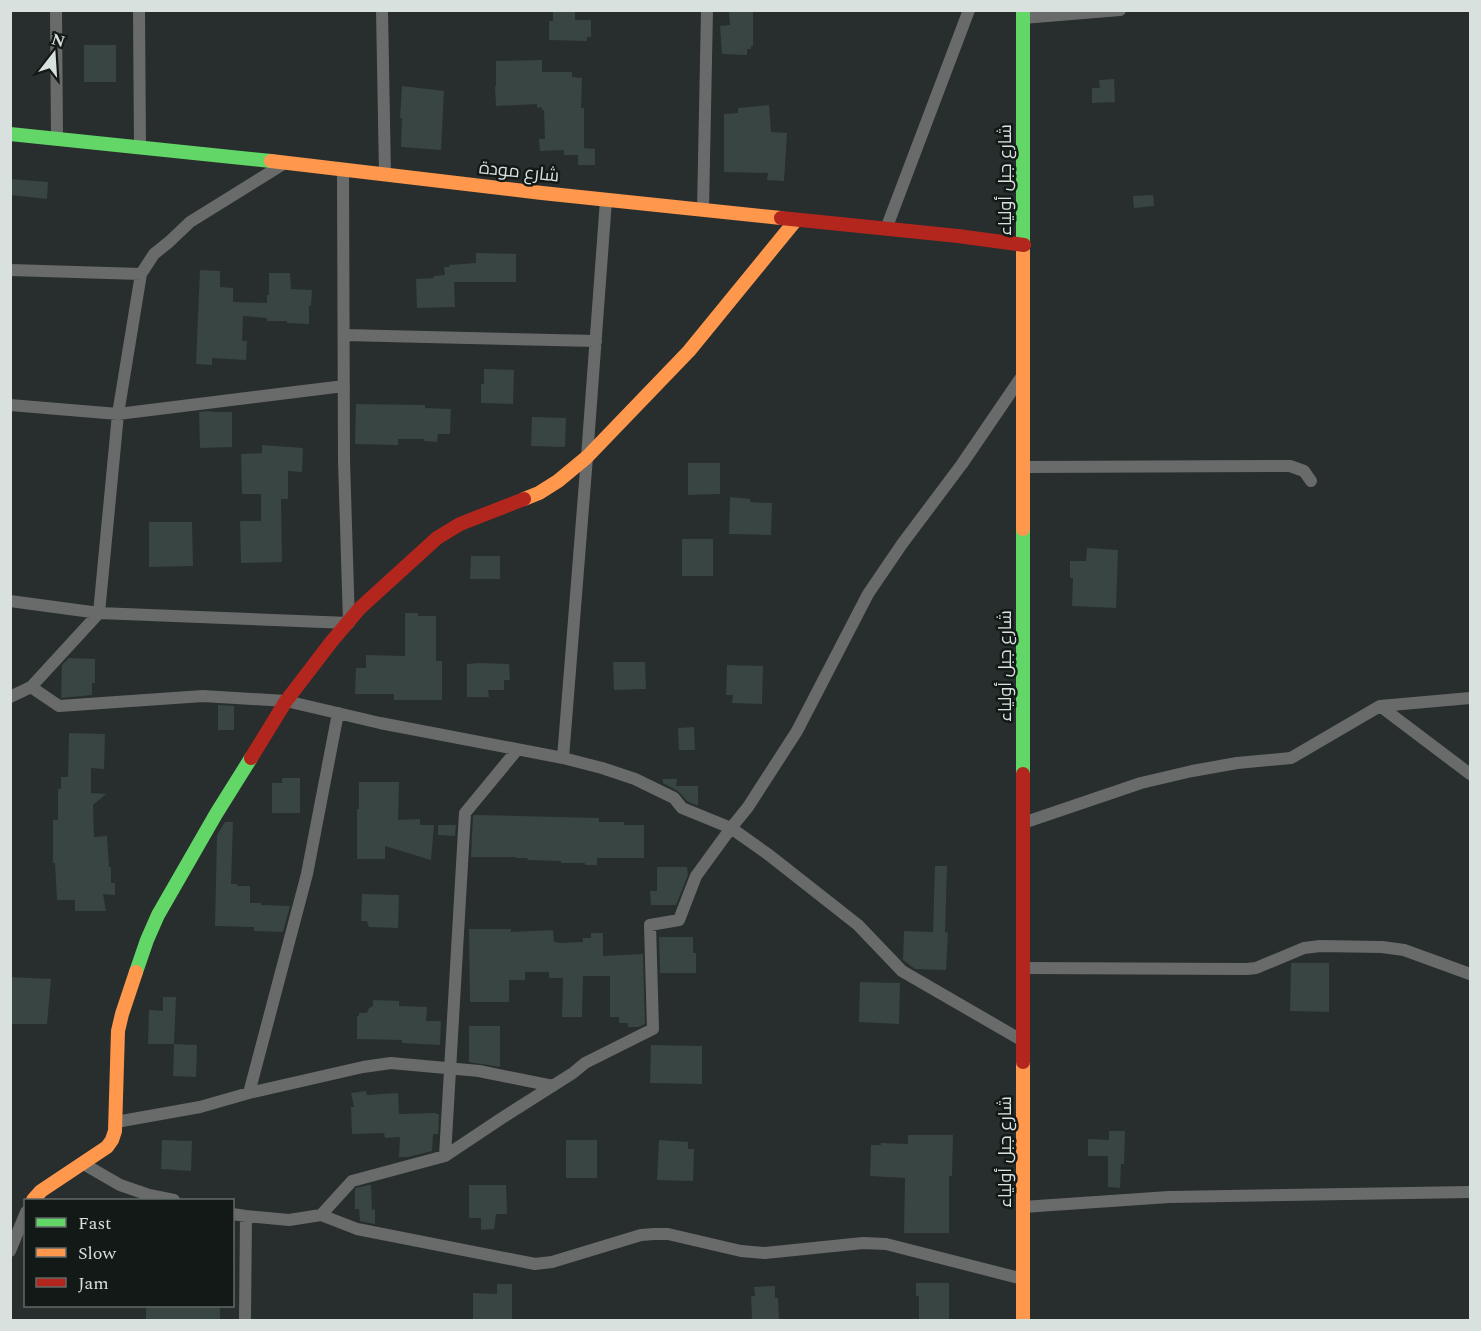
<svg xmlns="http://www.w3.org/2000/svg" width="1481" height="1331" viewBox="0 0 1481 1331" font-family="Spectral,Cairo,serif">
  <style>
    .building { fill: #384542 }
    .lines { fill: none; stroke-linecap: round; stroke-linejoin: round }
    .street { stroke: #696b6b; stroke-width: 12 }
    .fast { stroke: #63d668; stroke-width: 14 }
    .slow { stroke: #ff974d; stroke-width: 14 }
    .jam { stroke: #b3261e; stroke-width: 14 }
    .labels { text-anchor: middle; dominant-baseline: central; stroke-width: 5; stroke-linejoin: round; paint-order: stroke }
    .street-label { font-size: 18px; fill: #d8e1de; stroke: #121917 }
  </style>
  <rect width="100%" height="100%" fill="#282e2d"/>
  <!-- building -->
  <path class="building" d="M553 10H575V20H591V37H587V41L549 40V21H553Z
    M729 12H753V46H751V49H747V55L722 54 720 26 730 25Z
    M84 45H116V82H84Z
    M542 60V72H572V77L582 78 581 108H584V148L595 149V165H578V155H564V150L540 151 539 139H545L544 110H542V107L537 108V104L496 106 495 86H496V61Z
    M1114 79 1115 102 1092 103V88H1100L1099 80Z
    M402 86 444 91 441 150 401 147 402 118H400Z
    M769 105 771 132 787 133 784 181 767 180 768 173 724 172V114L738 113V108Z
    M10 179 48 182 47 199 10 195Z
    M1153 195 1154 206 1134 208 1133 196Z
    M476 253 516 254V282H454L455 307 417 308 416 279 434 278V276L445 275 444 267H450L449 265 476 263Z
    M200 270 220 271V287L233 288V302L267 303V295H269V273H290L291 289 312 290 311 306 309 305V324L287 323V321H267V318L243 316 242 341H247L246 360 212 358V365L196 364Z
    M484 369 514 370 513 404 481 403V384H484Z
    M356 404 425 405V408L451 409 450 434H438L437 442 424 441V439H398V445L355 444Z
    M211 411V412H232V447L200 448 199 412Z
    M532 417 566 418 565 447 531 446Z
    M262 445 303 448 302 472 288 471V499H281L282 562 241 563 240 521H261V494H242L241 454 262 453Z
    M688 463H720V494L688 495Z
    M730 497 750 499V502L772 503 771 535 729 534Z
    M149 522H192L193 566 149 567Z
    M682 539H713V576H682Z
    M1087 548 1118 550 1116 608 1072 606 1073 578H1070V561H1086Z
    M471 556H500V579H470Z
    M405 613H418V616H436V661H442V700H394V694H355L356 668H366V655L405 656Z
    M69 658 95 659V683H92V695L61 698 62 665Z
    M613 662H645L646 689 614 690Z
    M479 663 509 664 510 680H504V690H488L489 697H467V664Z
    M727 665 763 666 762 704 732 703 733 695H726Z
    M218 705 234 706V730H218Z
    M694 727 695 750H679L678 728Z
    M69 733 105 734 104 769 91 768V793L106 794 93 805 94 837 107 836 109 867H111V883H115V895L103 894 106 911H75V900H57L55 863H53V820H58V789H61V777H68Z
    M282 778H300V813H272V783H282Z
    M663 779H677L676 786H698V806L687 801 678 791 663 783Z
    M359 782H399L398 820 420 819V825H434L431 860 385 846V859H357V809H359Z
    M474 815 599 818V822H624V825H644V858H597V865H585V863H561V861L528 860 527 858H516V857H471L473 816Z
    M225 822H233L231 884H237V886H250V903H261V905L290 906 283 932 254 931V927L215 926 217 835Z
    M438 825H456L455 836 438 835Z
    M935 866H947L945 932 948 933 946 970 915 969 903 960 904 931 933 932Z
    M657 867H687L688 875 676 905H651L650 891H657Z
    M362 894 399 895 398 928 369 927 367 921H361Z
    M469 929H511V932L553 930 554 942 560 943 583 942V938H591V933H603V956L643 954 645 1024 639 1027H628V1023H619V1017H610V976H583L582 1017H562L563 978H549V972H525V980H509V1002H470Z
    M659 937H693V953H696V973H660Z
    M1291 963H1329V1012L1290 1011Z
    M11 977 51 979 47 1024H10Z
    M860 982 900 983 899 1024 859 1022Z
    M163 997H176L174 1044H148L149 1010 163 1011Z
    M373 1000 399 1001V1006L427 1007 426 1021H441L440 1045 402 1043V1040L357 1039V1016H359V1013H367L369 1008 373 1006Z
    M469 1026H500V1067L469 1062Z
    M174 1044 197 1045 196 1077 173 1076Z
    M651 1045 702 1046V1084L650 1083Z
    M366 1091 367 1095 398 1093 399 1114 436 1113V1114H439L438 1134H433L432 1151 408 1157H399L400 1137 385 1138 384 1133 352 1134 351 1107H354L351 1093Z
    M1109 1131H1125L1124 1164H1121L1120 1188 1108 1187V1156H1088V1139L1109 1140Z
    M908 1135H953L952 1176H949V1233H904L905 1178 870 1176 871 1145H881V1143L908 1144Z
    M162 1140 192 1141 191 1171 161 1169Z
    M566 1140H597V1178H566Z
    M659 1140 688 1142V1149H694L693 1181 657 1180Z
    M369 1185H371L372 1210 375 1209V1224L360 1221 359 1209H355V1190L356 1188Z
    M469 1185H506L507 1214H496L494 1229 481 1230V1218H469Z
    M916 1283H949V1320H919V1296H916Z
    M497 1284H512V1320H473V1293L497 1294Z
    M775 1286V1298H778L779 1320H752L751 1296H755L754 1287Z
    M146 1305H220V1320H146Z"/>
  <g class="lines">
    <!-- street -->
    <path class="street" d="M56 10 57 139
      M139 10 140 148
      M382 10 385 175
      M1023 18 1120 10
      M703 210 707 10
      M886 229 969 10
      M10 270 141 274
      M344 335 596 341
      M10 405 118 414 344 386
      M1023 467 1290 466 1304 471 1311 481
      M10 601 99 613 349 623 344 460 343 170
      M31 687 59 706 203 696 286 701 380 723 563 758 602 768 635 779 674 798 682 808 731 828 769 855 858 925 902 971 1023 1041
      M10 697 31 687 99 613 118 414 141 274 154 254 169 242 190 222 285 163
      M1380 706 1470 774
      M563 758 587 457 606 200
      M1023 823 1141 783 1192 771 1237 763 1291 758 1380 706 1470 698
      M1023 968 1247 969 1256 968 1304 948 1320 946 1382 947 1404 950 1470 974
      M249 1093 307 874 338 713
      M116 1122 200 1107 249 1093 363 1067 391 1063 479 1071 553 1086
      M445 1156 465 813 517 750
      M82 1163 120 1185 149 1195 174 1200
      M1023 1207 1169 1197 1470 1192
      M232 1214 246 1216 289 1220 321 1215 352 1181 445 1156 502 1118 573 1073 585 1063 653 1029 650 925 679 920 696 876 731 828 748 807 797 731 868 594 902 544 962 464 1020 379
      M321 1215 357 1229 535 1264 552 1262 641 1235 654 1234H668L741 1251 765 1253 863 1243 886 1244 1023 1279
      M10 1251 26 1212
      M245 1320 246 1216"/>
    <!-- fast -->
    <path class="fast" d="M1023 10V253
      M10 134 271 161
      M1023 529V774
      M136 972 147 940 158 915 216 814 251 758"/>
    <!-- slow -->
    <path class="slow" d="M271 161 542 193 781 218
      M1023 253V529
      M524 499 539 493 558 481 587 457 689 351 796 220
      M1023 1062V1320
      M33 1200 41 1191 107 1147 112 1140 115 1131 118 1031 122 1014 136 972"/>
    <!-- jam -->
    <path class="jam" d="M781 218 958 236 1024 245
      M251 758 286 701 332 641 360 608 437 538 460 524 524 499
      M1023 774V1062"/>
  </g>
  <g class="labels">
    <!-- street labels -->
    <g class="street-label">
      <text transform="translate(519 172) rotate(6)">شارع مودة</text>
      <text transform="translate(1005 180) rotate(-90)">شارع جبل أولياء</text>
      <text transform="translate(1005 666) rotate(-90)">شارع جبل أولياء</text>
      <text transform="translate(1005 1152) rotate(-90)">شارع جبل أولياء</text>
    </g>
  </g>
  <!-- border -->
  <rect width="1481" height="1331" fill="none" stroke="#d8e1de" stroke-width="24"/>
  <!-- legend -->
  <rect x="24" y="1199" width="210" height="108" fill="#121917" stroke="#616967" stroke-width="1.5"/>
  <rect x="36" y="1218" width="30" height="9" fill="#63d668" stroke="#616967" stroke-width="1.5"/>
  <text x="78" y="1229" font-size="18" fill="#d8e1de">Fast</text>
  <rect x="36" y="1248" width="30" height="9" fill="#ff974d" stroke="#616967" stroke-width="1.5"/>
  <text x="78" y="1259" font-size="18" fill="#d8e1de">Slow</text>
  <rect x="36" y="1278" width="30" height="9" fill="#b3261e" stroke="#616967" stroke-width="1.5"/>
  <text x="78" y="1289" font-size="18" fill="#d8e1de">Jam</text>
  <!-- north arrow -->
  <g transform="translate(54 54) rotate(17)" stroke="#121917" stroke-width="4.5" paint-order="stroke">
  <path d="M0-4.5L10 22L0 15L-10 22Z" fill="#d8e1de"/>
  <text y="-9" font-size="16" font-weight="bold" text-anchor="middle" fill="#d8e1de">N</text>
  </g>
</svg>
